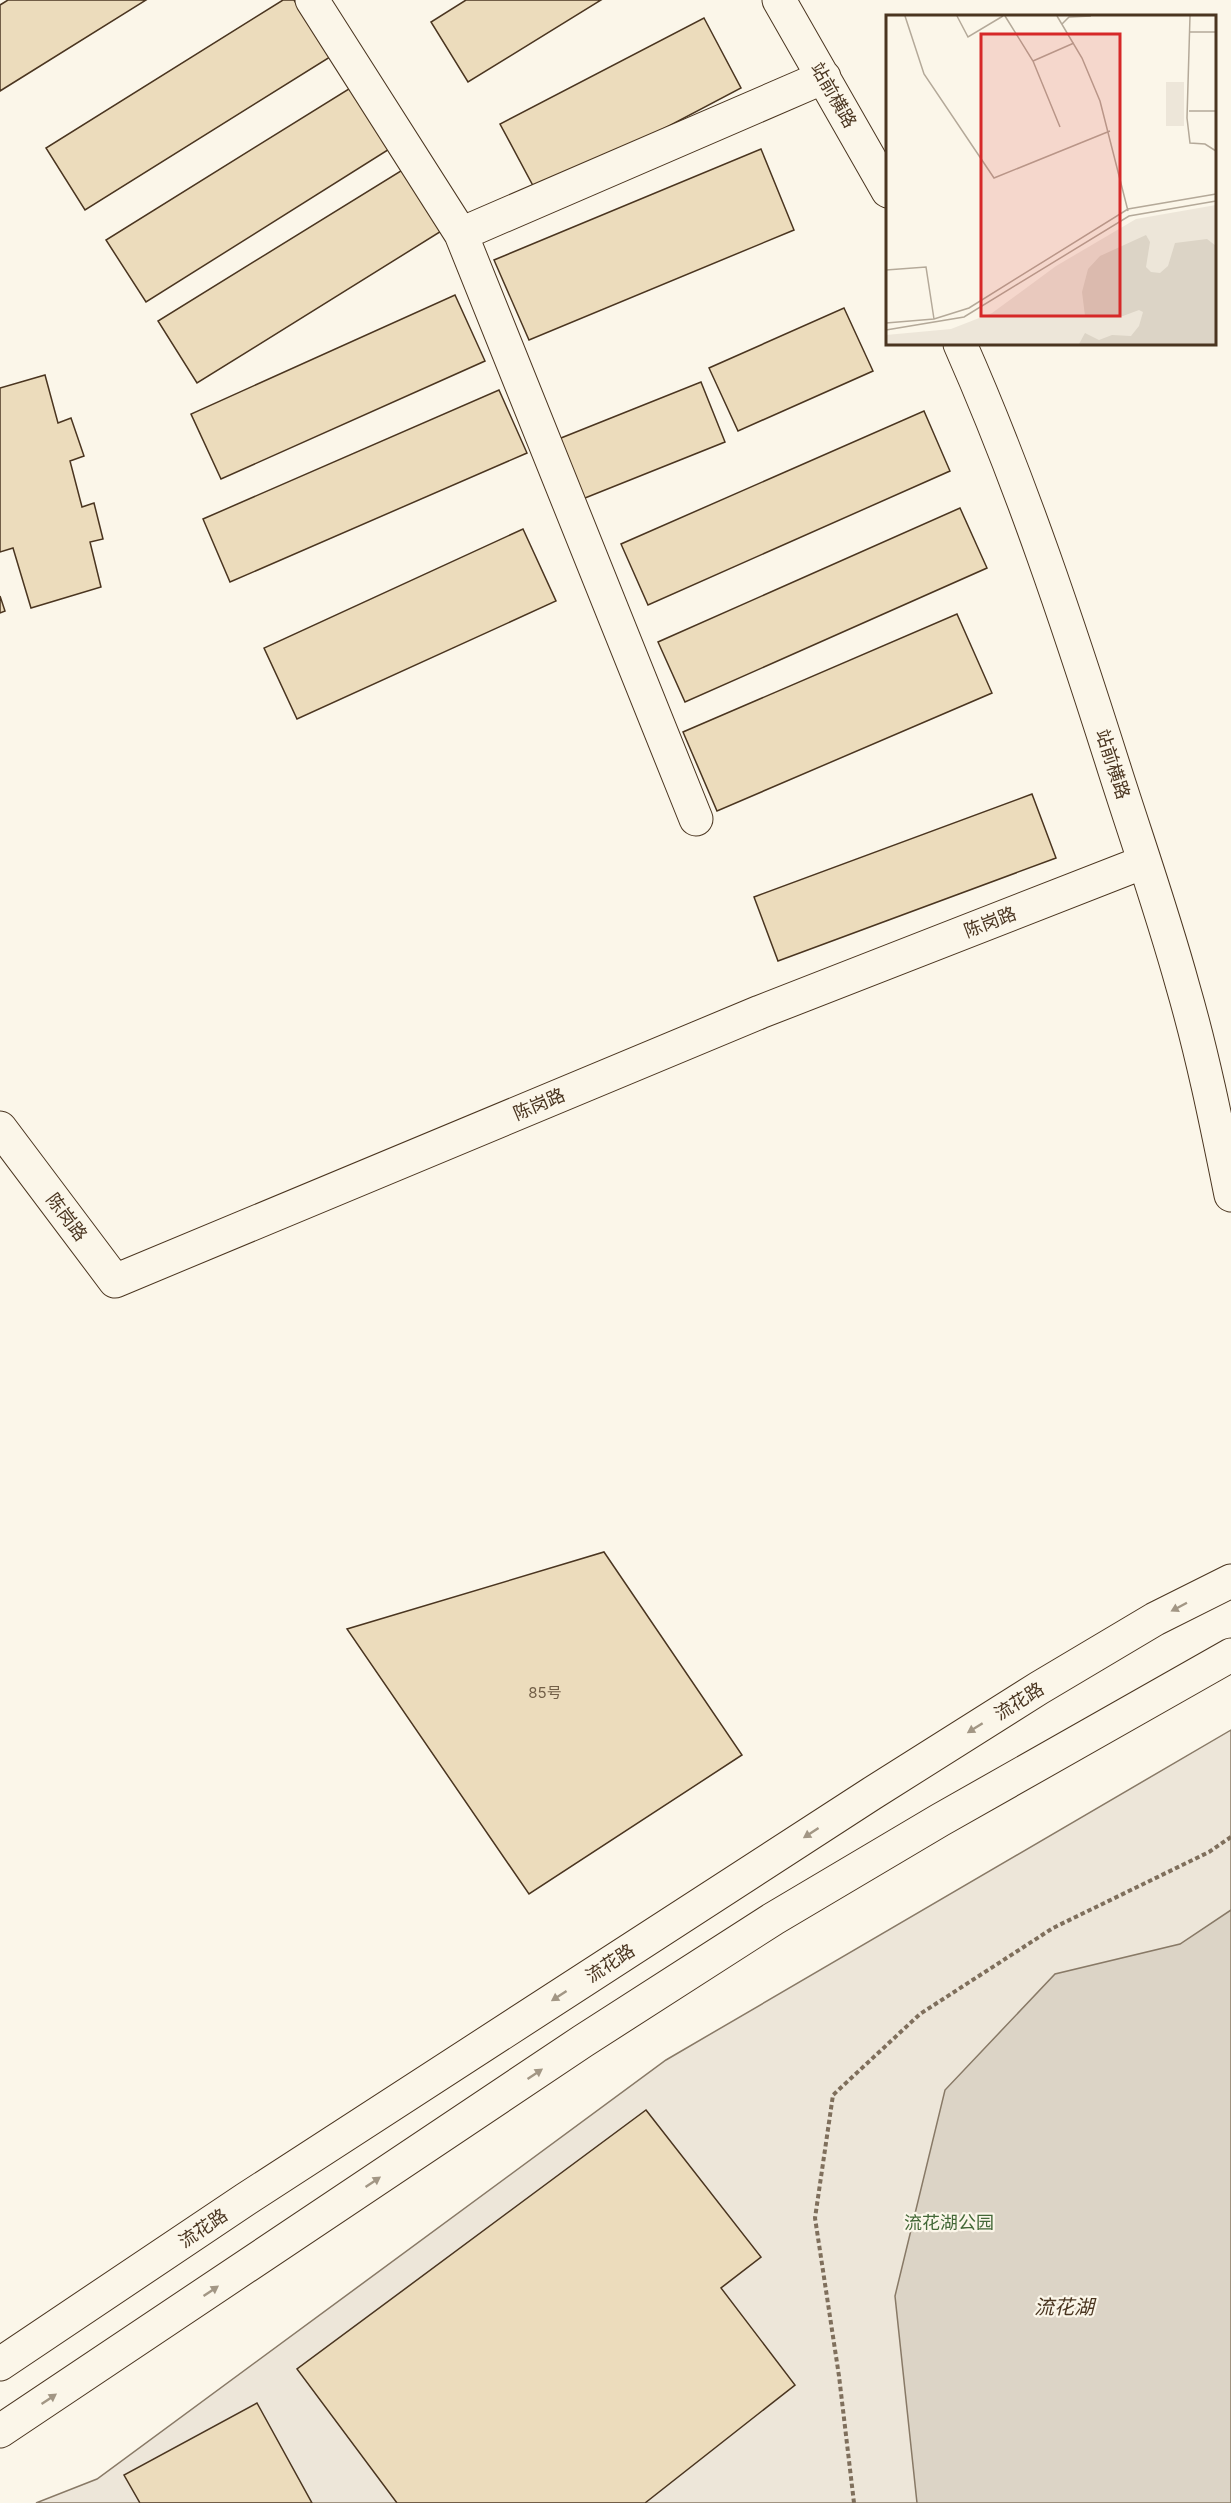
<svg xmlns="http://www.w3.org/2000/svg" width="1231" height="2503" viewBox="0 0 1231 2503" font-family="Inter,'Noto Sans SC',sans-serif">
  <style>
    .green { fill: #ede6d9; stroke: #887966; stroke-width: 1.5 }
    .water { fill: #dcd4c6; stroke: #887966; stroke-width: 1.5 }
    .building { fill: #ecdcbc; stroke: #4a3520; stroke-width: 1.5 }
    .lines { fill: none; stroke-linecap: round; stroke-linejoin: round }
    .minor-casing { stroke: #4a3520; stroke-width: 35 }
    .path { stroke: #7f6f5c; stroke-width: 4; stroke-dasharray: 4.5 3; stroke-linecap: butt }
    .minor { stroke: #fbf6e9; stroke-width: 33 }
    .oneway { fill: #a29684 }
    .labels { text-anchor: middle; dominant-baseline: central; stroke-width: 4.5; stroke-linejoin: round; paint-order: stroke }
    .number-label { font-size: 15px; fill: #725f47 }
    .street-label { font-size: 18px; fill: #4a3520; stroke: #fbf6e9 }
    .park-label { font-size: 18px; fill: #436837; stroke: #fbf6e9 }
    .water-label { font-size: 20px; font-style: italic; fill: #4a3520; stroke: #fbf6e9 }
    .inset-road { fill: none; stroke: #b4a999; stroke-width: 1.5 }
    .view { fill: #d62828; fill-opacity: 0.15; stroke: #d62828; stroke-width: 3 }
    .inset-edge { fill: none; stroke: #4a3520; stroke-width: 3 }
  </style>
  <rect width="100%" height="100%" fill="#fbf6e9"/>
  <!-- green -->
  <path class="green" d="M1231 1730V2503H36L97 2479 666 2060Z"/>
  <!-- water -->
  <path class="water" d="M1231 1910V2503H917L895 2296 945 2090 1055 1974 1180 1944Z"/>
  <!-- building -->
  <path class="building" d="M8 0H146L0 91V5Z
    M283 0H294L330 57 85 210 46 148Z
    M466 0H601L468 82 431 22Z
    M704 18 741 88 538 195 500 124Z
    M352 87 391 148 146 302 106 240Z
    M761 149 794 230 529 340 494 260Z
    M404 169 443 230 197 383 158 321Z
    M455 295 485 361 221 479 191 414Z
    M844 308 873 371 738 431 709 368Z
    M45 375 58 423 71 418 84 456 70 461 82 507 94 503 103 539 90 542 101 587 31 608 13 548 0 552V388Z
    M701 382 725 442 575 502 551 442Z
    M499 390 527 453 230 582 203 519Z
    M924 411 950 471 648 605 621 544Z
    M960 508 987 568 685 702 658 642Z
    M523 529 556 601 297 719 264 648Z
    M0 596 5 611 0 613Z
    M957 614 992 693 717 811 683 732Z
    M1032 794 1056 858 778 961 754 897Z
    M604 1552 742 1755 529 1894 347 1629Z
    M646 2110 761 2257 721 2288 795 2385 645 2503H397L297 2369Z
    M257 2403 312 2503H140L124 2475Z"/>
  <g class="lines">
    <defs>
      <path id="minor" d="M312 0 461 234 696 819
        M779 0 888 191
        M461 234 824 77
        M960 344C1021 482 1069 626 1115 771 1138 843 1163 914 1183 987 1203 1056 1217 1126 1231 1195
        M0 1128 115 1281 760 1012 1144 862
        M0 2364 246 2199 871 1794 1039 1688 1155 1619 1231 1581
        M0 2431 583 2041 773 1919 940 1820 1231 1655"/>
    </defs>
    <!-- minor casing -->
    <use href="#minor" class="minor-casing"/>
    <!-- path -->
    <path class="path" d="M854 2503 839 2376 815 2218 833 2095 920 2014 1053 1928 1209 1852 1231 1837"/>
    <!-- minor -->
    <use href="#minor" class="minor"/>
  </g>
  <!-- one-way arrows -->
  <defs><path id="oneway-solid" d="M-6-.8H1V-3.2L6.5 0L1 3.2V.8H-6Z" transform="scale(1.5)"/></defs>
  <g class="oneway">
    <use href="#oneway-solid" transform="translate(1179 1607) rotate(152)"/>
    <use href="#oneway-solid" transform="translate(975 1728) rotate(148)"/>
    <use href="#oneway-solid" transform="translate(811 1833) rotate(147)"/>
    <use href="#oneway-solid" transform="translate(559 1996) rotate(147)"/>
    <use href="#oneway-solid" transform="translate(535 2074) rotate(-34)"/>
    <use href="#oneway-solid" transform="translate(373 2182) rotate(-34)"/>
    <use href="#oneway-solid" transform="translate(211 2291) rotate(-34)"/>
    <use href="#oneway-solid" transform="translate(49 2399) rotate(-34)"/>
  </g>
  <g class="labels">
    <!-- number labels -->
    <g class="number-label">
      <text x="545" y="1692">85号</text>
    </g>
    <!-- street labels -->
    <g class="street-label">
      <text transform="translate(834 95) rotate(60)">站前横路</text>
      <text transform="translate(1113 764) rotate(72)">站前横路</text>
      <text transform="translate(990 922) rotate(-21)">陈岗路</text>
      <text transform="translate(539 1104) rotate(-23)">陈岗路</text>
      <text transform="translate(67 1217) rotate(53)">陈岗路</text>
      <text transform="translate(1019 1701) rotate(-32)">流花路</text>
      <text transform="translate(610 1963) rotate(-33)">流花路</text>
      <text transform="translate(203 2228) rotate(-34)">流花路</text>
    </g>
    <!-- park labels -->
    <g class="park-label">
      <text x="949" y="2222">流花湖公园</text>
    </g>
    <!-- water labels -->
    <g class="water-label">
      <text x="1064" y="2307">流花湖</text>
    </g>
  </g>
  <!-- overview -->
  <g transform="translate(886 15)">
    <rect width="330" height="330" fill="#fbf6e9"/>
    <path d="M280 67H298V111H280ZM330 190V329H0V320L65 314 106 298 170 251 250 204Z" fill="#ede6d9"/>
    <path d="M260 220 264 227 260 252 265 257 274 258 282 251 289 228 321 224 330 231V329H193L199 318 213 325 226 320 245 321 253 311 257 297 253 295 237 301H199L196 277 202 254 214 241Z" fill="#dcd4c6"/>
    <path class="inset-road" d="M19 1 38 59 108 163 224 116M71 1 82 22 117 1M119 1 147 46 174 112M171 1 196 43 214 86 242 196M304 1 301 103 304 128 319 129 330 136M176 9 183 2 205 1M304 17H330M147 46 188 28M303 96H330M0 255 40 252 48 304M0 308 48 304 83 293 242 194 330 179M0 315 78 302 243 201 330 186"/>
    <path class="view" d="M95 19H234V301H95Z"/>
    <rect width="330" height="330" class="inset-edge"/>
  </g>
</svg>
